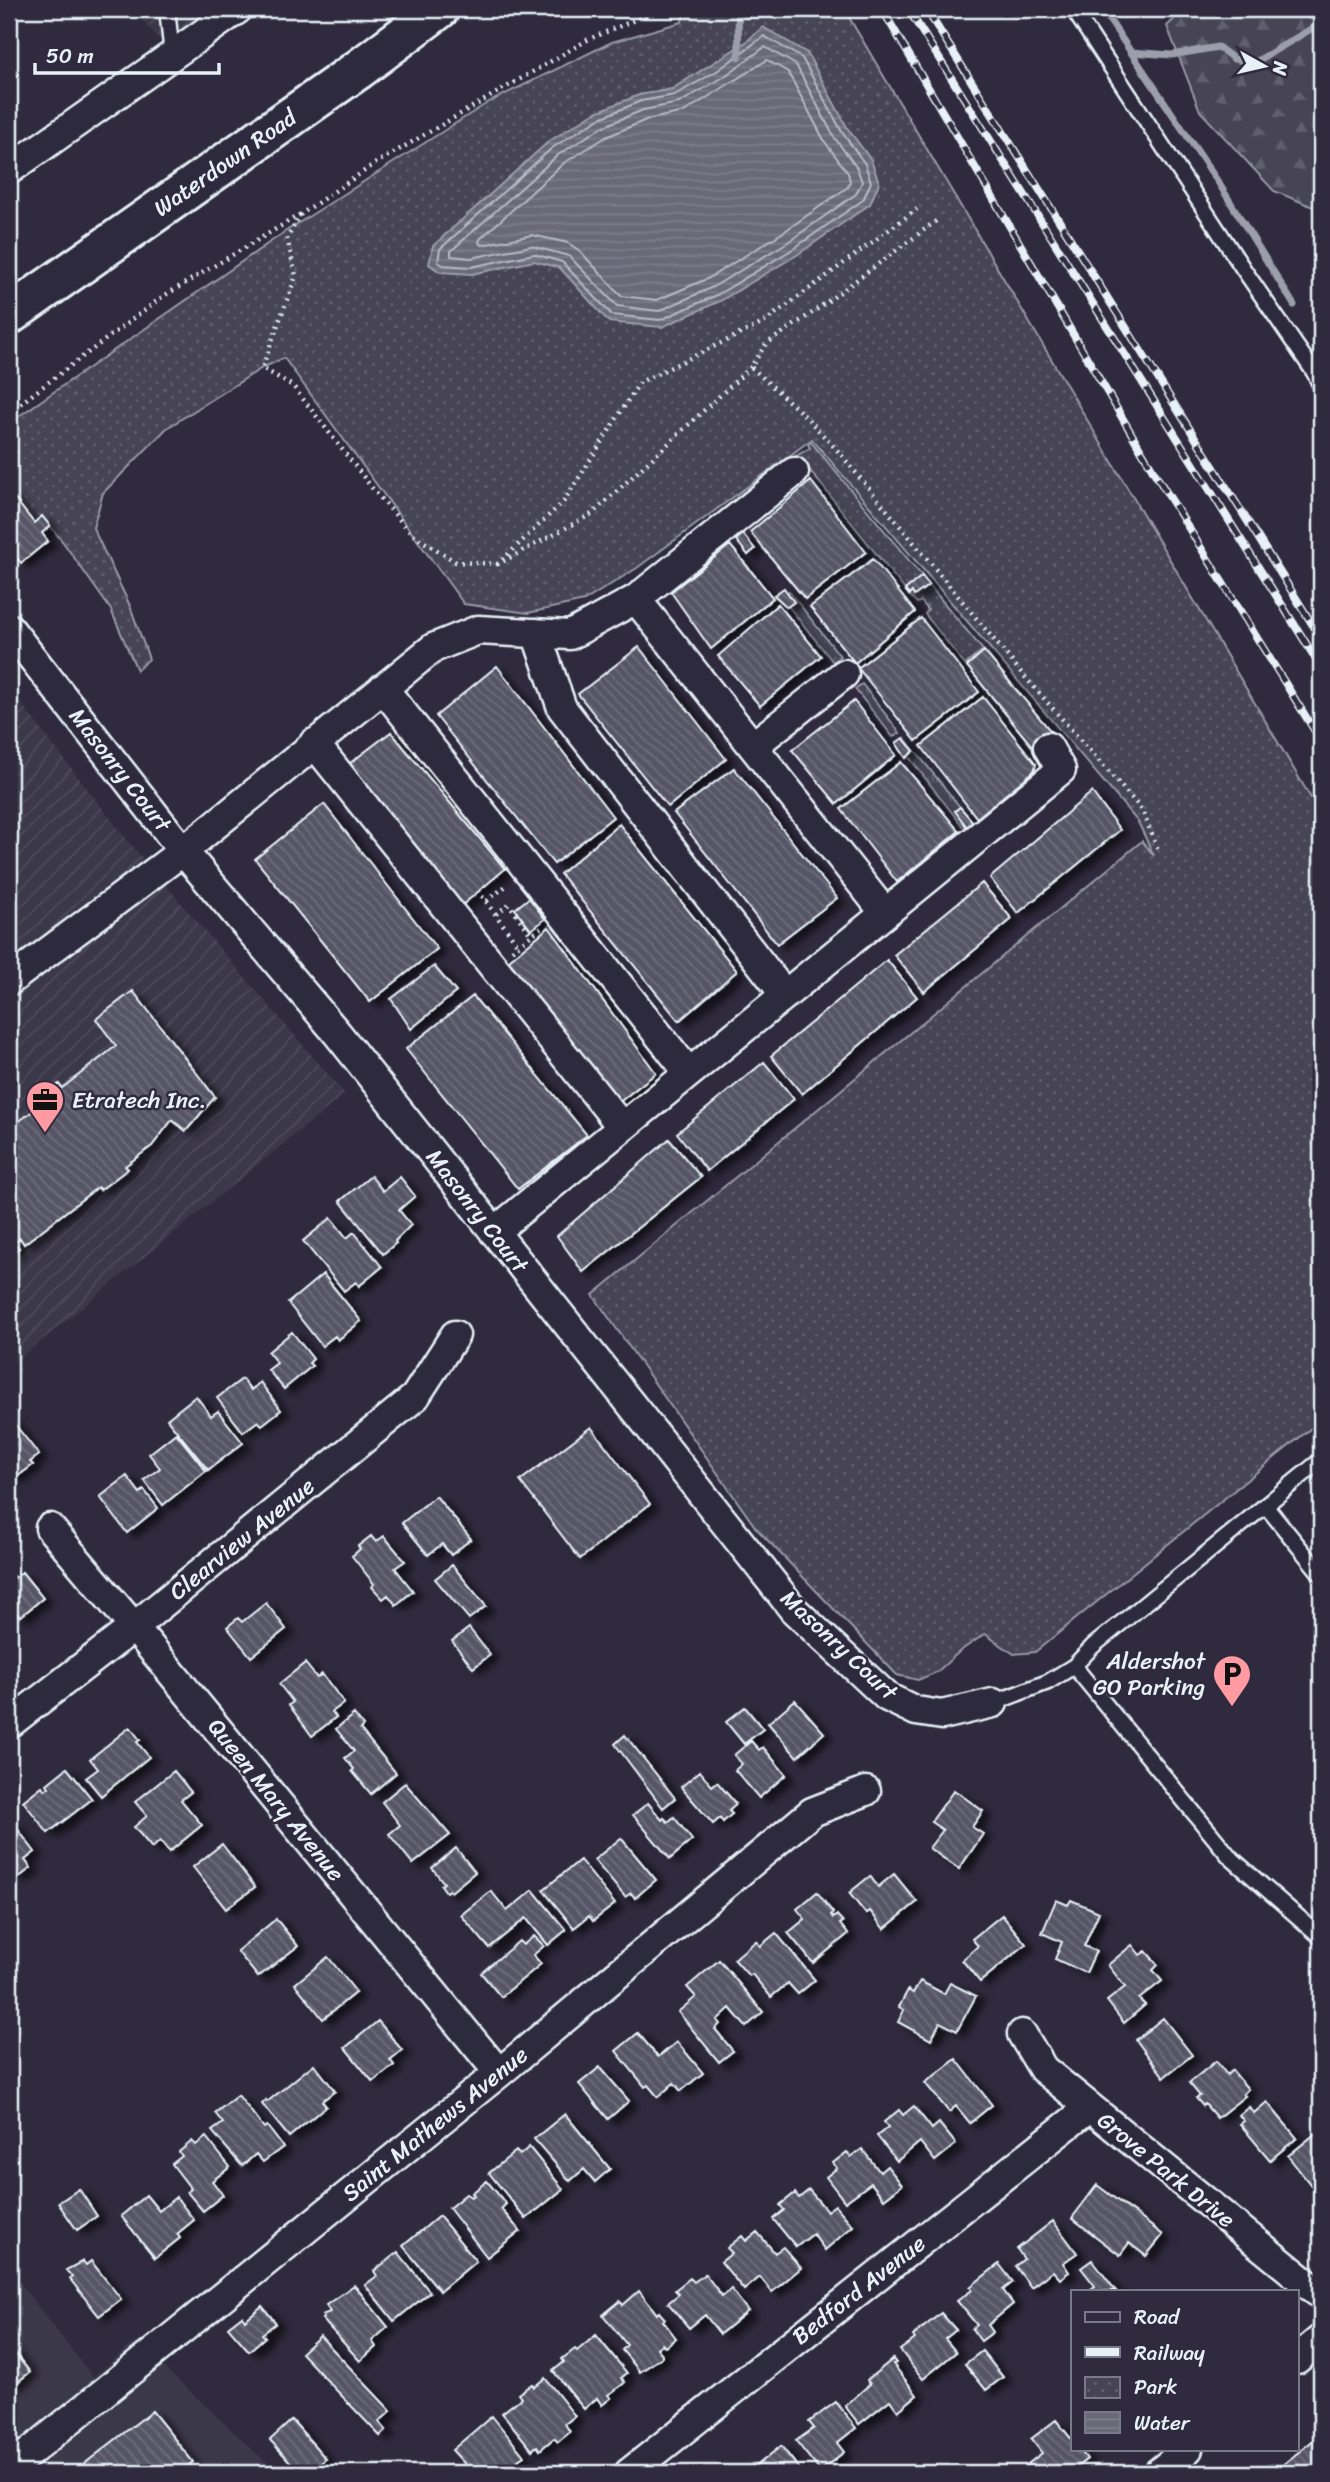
<svg xmlns="http://www.w3.org/2000/svg" width="1330" height="2482" viewBox="0 0 1330 2482" font-family="Sriracha,sans-serif">
  <style>
    .built { fill: #3b3749 }
    .industrial { fill: url(#industrial-furrows) }
    .grass { fill: url(#grass-tufts); stroke: #979aa6; stroke-width: 2 }
    .forest { fill: url(#forest-firs); stroke: #979aa6; stroke-width: 2 }
    .park { fill: url(#park-dots); stroke: #979aa6; stroke-width: 2 }
    .water { fill: url(#water-rules); stroke: #9c9fab; stroke-width: 2 }
    .lines { fill: none; stroke-linecap: round; stroke-linejoin: round }
    .shore { stroke: #b5bbc5; stroke-width: 2 }
    .stream { stroke: #9c9fab; stroke-width: 7 }
    .building { fill: url(#building-back-hatch); stroke: #e8f1f8; stroke-width: 2; filter: url(#shadow) }
    .service-casing { stroke: #e8f1f8; stroke-width: 19 }
    .minor-casing { stroke: #e8f1f8; stroke-width: 33 }
    .secondary-casing { stroke: #e8f1f8; stroke-width: 44 }
    .path { stroke: #e8f1f8; stroke-width: 4.5; stroke-dasharray: 2 5; stroke-linecap: butt }
    .service { stroke: #2f2a3d; stroke-width: 14 }
    .minor { stroke: #2f2a3d; stroke-width: 28 }
    .secondary { stroke: #2f2a3d; stroke-width: 38 }
    .rail-casing { stroke: #e8f1f8; stroke-width: 8 }
    .rail { stroke: #2f2a3d; stroke-width: 5; stroke-dasharray: 16; stroke-linecap: butt }
    .labels { text-anchor: middle; dominant-baseline: central; stroke-width: 5; stroke-linejoin: round; paint-order: stroke }
    .street-label { font-size: 23px; fill: #e8f1f8; stroke: #2f2a3d }
    .poi-label { font-size: 23px; fill: #e8f1f8; stroke: #2f2a3d; text-anchor: start }
  </style>
  <defs>
    <pattern id="industrial-furrows" width="10" height="10" patternUnits="userSpaceOnUse" patternTransform="scale(1.75)"><rect width="10" height="10" fill="#3b3749"/><path d="M-1 1l2-2M0 10L10 0M9 11l2-2" fill="none" stroke="#4e4b5b"/></pattern>
    <pattern id="grass-tufts" width="24" height="20" patternUnits="userSpaceOnUse" patternTransform="scale(1.75)"><rect width="24" height="20" fill="#464455"/><path d="M3 7l-1-3M5 7V3M7 7l1-3M15 17l-1-3M17 17v-4M19 17l1-3" fill="none" stroke="#615f6e"/></pattern>
    <pattern id="forest-firs" width="22" height="20" patternUnits="userSpaceOnUse" patternTransform="scale(1.75)"><rect width="22" height="20" fill="#464455"/><path d="M5 1l3.5 6h-7zM16 11l3.5 6h-7z" fill="#615f6e"/></pattern>
    <pattern id="park-dots" width="8" height="8" patternUnits="userSpaceOnUse" patternTransform="scale(1.75)"><rect width="8" height="8" fill="#464455"/><path d="M2 2h.1M6 6h.1" fill="none" stroke="#615f6e" stroke-width="1.8" stroke-linecap="round"/></pattern>
    <pattern id="water-rules" width="6" height="5" patternUnits="userSpaceOnUse" patternTransform="scale(1.75)"><rect width="6" height="5" fill="#696978"/><path d="M0 2.5h6" fill="none" stroke="#7e7f8c"/></pattern>
    <pattern id="building-back-hatch" width="6" height="6" patternUnits="userSpaceOnUse" patternTransform="scale(1.75)"><rect width="6" height="6" fill="#575565"/><path d="M-1 5l2 2M0 0l6 6M5-1l2 2" fill="none" stroke="#6f6e7c"/></pattern>
    <filter id="shadow"><feDropShadow dx="8" dy="4.5" stdDeviation="3.5" flood-color="#0009"/></filter>
  </defs>
  <rect width="100%" height="100%" fill="#2f2a3d"/>
  <filter id="ink" filterUnits="userSpaceOnUse"><feTurbulence type="fractalNoise" baseFrequency=".0143" numOctaves="2"/><feDisplacementMap in="SourceGraphic" scale="14" xChannelSelector="R" yChannelSelector="G"/><feConvolveMatrix kernelMatrix="1 2 1 2 8 2 1 2 1" color-interpolation-filters="sRGB"/></filter>
  <g filter="url(#ink)">
    <!-- built -->
    <path class="built" d="M9 2269 93 2377 136 2341 278 2473H9Z"/>
    <!-- industrial -->
    <path class="industrial" d="M131 9H229L171 51Z
      M9 688 128 841 345 1094 9 1367Z"/>
    <!-- grass -->
    <path class="grass" d="M789 591 840 656 833 662 788 606 794 601 787 592Z
      M862 684 900 733 893 737 855 689Z
      M904 737 960 807 955 811 967 827 964 828 908 756 914 751Z"/>
    <!-- forest -->
    <path class="forest" d="M1185 9H1269L1321 21V205L1313 207 1274 191 1200 111 1167 26Z"/>
    <!-- park -->
    <path class="park" d="M685 9H844L1321 815V1420L1035 1652 1014 1654 985 1634 960 1651 937 1672 918 1680 897 1675 756 1528 593 1295 1142 841 1154 856 1138 822 812 439 637 568 584 601 528 613 464 604 284 358 262 368 167 428 103 493 93 528 130 606 149 659 137 670 111 610 63 542 42 516 34 523 9 494V423L286 231 489 102 612 42 682 22Z
      M811 442 922 576 905 590 800 458 796 456 810 448 808 444Z
      M929 585 983 650 965 665 925 614 928 610 921 601 917 603 909 595 912 592 914 595Z"/>
    <!-- water -->
    <path class="water" d="M763 27 807 53 848 129 871 160 879 183 870 204 797 255 720 301 662 327 609 322 560 268 534 261 472 274 440 272 429 264 433 246 548 142 594 113 639 95 672 89 746 42Z"/>
    <g class="lines">
      <!-- shore -->
      <path class="shore" d="M764 36 802 58 842 132 865 164 871 182 863 200 793 249 717 295 660 320 612 315 562 262 534 254 471 267 443 265 438 262 440 249 552 148 598 119 641 101 675 95 717 71Z
        M765 47 796 65 834 137 857 168 862 182 856 194 788 242 713 287 659 311 617 306 569 256 531 246 471 258 451 256V251L558 155 602 127 643 110 679 103 722 78Z
        M767 60 788 72 825 142 848 173 850 181 848 187 782 233 709 278 657 300 621 296 580 251 568 243 532 235 482 245 479 243 480 239 564 163 606 137 646 120 684 112Z"/>
      <!-- stream -->
      <path class="stream" d="M738 9 739 57
        M1102 9 1218 182 1294 305
        M1130 52 1172 55 1218 47 1234 59 1254 63 1321 23"/>
    </g>
    <!-- building -->
    <path class="building" d="M811 481 866 552 805 599 750 532Z
      M12 495 34 523 42 516 50 526 42 533 48 541 21 563 9 547V497Z
      M743 534 755 549 748 555 736 540Z
      M730 545 773 598 711 649 671 592Z
      M873 559 915 612 855 663 810 607Z
      M922 576 929 585 914 596 912 592 909 595 905 590Z
      M784 588 794 602 787 607 774 595Z
      M778 604 821 656 760 706 718 656Z
      M921 618 979 692 916 741 858 668Z
      M639 647 726 759 668 807 578 694Z
      M984 651 1058 740 1039 755 967 666Z
      M497 666 613 817 554 864 436 716Z
      M983 697 1036 764 1034 771 977 818 921 746Z
      M854 701 896 755 837 804 792 750Z
      M391 732 505 869 460 907 349 764Z
      M903 738 914 751 906 758 896 743Z
      M901 762 959 831 897 882 841 809Z
      M734 768 837 898 777 944 674 813Z
      M1092 792 1120 830 1018 913 990 878Z
      M324 804 437 949 370 1002 255 859Z
      M960 807 973 822 967 827 955 811Z
      M619 824 737 971 679 1021 560 874Z
      M982 883 1012 919 924 992 894 955Z
      M529 898 545 919 531 930 515 909Z
      M549 927 656 1073 618 1103 508 961Z
      M887 960 917 997 802 1094 771 1056Z
      M434 966 456 992 411 1029 391 999Z
      M133 991 215 1097 186 1131 172 1120 152 1146 125 1166 128 1169 100 1190 98 1187 24 1244 20 1238 14 1243 19 1248 9 1256V1129L39 1106 36 1101 59 1084 62 1088 116 1046 96 1019Z
      M473 996 587 1135 518 1189 406 1049Z
      M764 1062 794 1099 707 1171 677 1133Z
      M669 1139 701 1177 583 1272 557 1236Z
      M371 1176 383 1191 400 1177 415 1196 399 1210 411 1225 395 1241 396 1243 383 1254 340 1201Z
      M331 1218 347 1238 354 1232 382 1267 359 1286 356 1282 344 1291 303 1241Z
      M323 1274 361 1321 338 1340 335 1336 322 1346 288 1303Z
      M292 1332 313 1359 309 1363 312 1366 284 1389 268 1370 277 1363 268 1352Z
      M242 1379 251 1390 260 1382 281 1410 262 1425 258 1421 243 1432 217 1398Z
      M196 1396 211 1416 218 1411 243 1443 208 1470 167 1419Z
      M9 1417 39 1455 30 1462 33 1465 14 1479 9 1472Z
      M591 1427 650 1504 580 1559 520 1481Z
      M176 1433 206 1471 163 1505 144 1480 160 1468 149 1454Z
      M127 1476 140 1493 144 1490 158 1508 127 1533 100 1497Z
      M436 1496 471 1539 451 1555 442 1544 428 1555 402 1523Z
      M371 1536 376 1542 384 1536 405 1561 395 1568 413 1591 396 1605 388 1595 383 1599 372 1587 374 1584 352 1556 360 1549 358 1546Z
      M452 1565 486 1606 469 1619 435 1579Z
      M22 1572 43 1598 20 1617 9 1604V1576L11 1574 15 1578Z
      M266 1603 286 1629 251 1657 227 1627 238 1618 242 1622Z
      M469 1628 490 1655 473 1668 452 1641Z
      M305 1663 317 1678 322 1674 344 1703 332 1712 336 1717 312 1736 289 1705 293 1702 279 1684Z
      M795 1700 824 1733 797 1757 768 1723Z
      M745 1707 763 1729 744 1744 726 1722Z
      M354 1714 363 1726 360 1729 396 1773 371 1794 352 1771 354 1769 345 1758 354 1751 336 1729Z
      M130 1727 140 1740 137 1742 149 1757 101 1796 86 1778 98 1769 90 1759Z
      M625 1735 675 1798 663 1808 615 1744Z
      M751 1741 759 1750 763 1747 786 1775 759 1798 735 1770 742 1764 734 1755Z
      M67 1768 92 1799 48 1833 23 1801 42 1786 45 1790 49 1787 47 1784Z
      M174 1771 191 1792 181 1800 202 1825 169 1852 160 1841 152 1848 134 1827 147 1816 135 1802Z
      M700 1771 712 1786 717 1782 736 1804 729 1811 732 1814 723 1822 720 1818 713 1824 681 1787Z
      M405 1783 450 1835 413 1864 389 1834 400 1825 382 1802Z
      M954 1790 983 1811 972 1827 983 1834 959 1869 929 1848 943 1830 931 1822Z
      M648 1803 662 1820 664 1818 668 1822 674 1817 692 1840 670 1859 633 1815Z
      M13 1823 35 1852 25 1860 31 1868 18 1878 12 1870 9 1873V1826Z
      M621 1838 656 1880 635 1898 631 1893 625 1897 594 1860Z
      M222 1844 255 1887 226 1909 193 1867Z
      M456 1848 475 1872 451 1892 449 1890 446 1892 441 1885 444 1883 432 1868Z
      M580 1860 615 1904 593 1921 589 1916 574 1928 543 1890Z
      M894 1874 917 1902 884 1929 870 1911 866 1914 849 1893 870 1876 878 1887Z
      M533 1890 566 1930 548 1945 526 1918 489 1948 461 1915 491 1891 507 1911Z
      M817 1892 833 1913 831 1915 833 1918 837 1915 843 1922 840 1924 848 1934 813 1963 788 1933 805 1919 797 1909Z
      M1056 1900 1068 1905 1071 1900 1099 1912 1084 1946 1096 1951 1086 1973 1055 1959 1062 1942 1042 1933Z
      M1002 1915 1026 1944 980 1982 962 1960 978 1946 972 1939Z
      M276 1919 298 1946 258 1977 237 1951Z
      M776 1933 815 1980 798 1994 788 1983 771 1997 752 1974 749 1976 734 1959 756 1941 760 1946Z
      M534 1936 544 1946 533 1955 541 1964 501 1997 481 1973 519 1941 523 1945Z
      M1132 1945 1140 1955 1146 1951 1158 1965 1153 1970 1162 1981 1139 1999 1145 2005 1124 2023 1107 2001 1125 1987 1108 1965Z
      M328 1957 356 1992 323 2019 295 1984Z
      M719 1960 763 2012 746 2027 730 2008 717 2020 720 2024 715 2029 733 2051 719 2062 678 2012 696 1997 687 1987Z
      M920 1981 944 1994 950 1983 976 1996 957 2031 940 2022 931 2040 898 2022 904 2010 899 2007 908 1990 913 1993Z
      M1163 2018 1192 2055 1164 2077 1136 2040Z
      M378 2021 402 2050 390 2060 394 2065 373 2082 345 2048Z
      M638 2033 658 2057 677 2042 703 2073 681 2091 674 2083 658 2097 648 2085 645 2087 616 2051Z
      M956 2059 992 2105 970 2123 956 2106 949 2112 925 2083Z
      M1216 2061 1227 2075 1232 2070 1248 2089 1243 2094 1245 2096 1217 2118 1205 2104 1203 2106 1196 2098 1200 2096 1189 2083Z
      M314 2064 335 2091 322 2101 326 2106 289 2137 262 2104 266 2100 267 2102Z
      M600 2067 629 2101 608 2119 579 2084Z
      M238 2095 264 2128 267 2126 283 2147 263 2162 256 2154 242 2166 212 2131 223 2123 215 2113Z
      M1267 2102 1297 2138 1270 2160 1240 2124 1244 2121 1239 2115 1249 2107 1254 2113Z
      M914 2106 932 2129 939 2123 956 2144 935 2161 920 2142 897 2161 877 2136 888 2127 884 2122 899 2110 903 2115Z
      M565 2114 610 2169 595 2182 584 2169 570 2181 534 2139Z
      M1315 2134 1321 2141V2198L1288 2156Z
      M206 2137 230 2167 212 2181 223 2195 203 2211 187 2192 191 2189 172 2164 182 2156 179 2152 192 2141 196 2145Z
      M529 2147 563 2189 526 2219 489 2173 516 2151 520 2155Z
      M862 2149 880 2172 887 2166 902 2185 884 2199 871 2183 845 2202 826 2177 837 2168 833 2163 847 2152 851 2157Z
      M487 2181 506 2204 501 2209 520 2231 487 2257 449 2208 466 2194 471 2197 474 2195 472 2193Z
      M1097 2185 1163 2235 1146 2256 1129 2243 1120 2255 1072 2218Z
      M79 2189 97 2216 77 2230 58 2203Z
      M809 2190 827 2211 835 2205 853 2226 825 2250 813 2234 796 2247 773 2219 784 2210 780 2205 795 2193 799 2198Z
      M146 2195 159 2211 176 2197 194 2220 177 2234 180 2238 155 2258 121 2216Z
      M439 2216 476 2261 440 2291 403 2246Z
      M1053 2221 1077 2253 1063 2263 1069 2272 1060 2279 1053 2271 1031 2287 1015 2266 1024 2259 1017 2249Z
      M757 2232 775 2253 783 2247 801 2268 772 2292 760 2277 744 2290 721 2262 732 2253 727 2248 742 2236 746 2241Z
      M398 2252 430 2292 394 2321 365 2285 377 2276 374 2271Z
      M1092 2260 1116 2291H1088L1095 2286 1081 2268Z
      M83 2261 86 2265 91 2261 121 2299 99 2316 70 2279 72 2277 66 2270Z
      M999 2264 1013 2282 1003 2290 1013 2304 988 2325 993 2332 981 2341 972 2329 977 2325 957 2301 972 2290 970 2287Z
      M705 2274 722 2296 731 2289 748 2311 720 2334 705 2315 689 2328 668 2303 679 2294 675 2290 690 2278 694 2282Z
      M354 2285 388 2327 372 2341 376 2347 360 2361 322 2319 324 2318 322 2315 330 2312 326 2305Z
      M639 2291 657 2314 659 2312 665 2319 663 2321 676 2338 665 2347 662 2344 657 2348 662 2354V2357L640 2372 622 2350 627 2345 603 2315 620 2301 623 2305Z
      M262 2306 276 2323 262 2334 265 2337 249 2351 228 2327 242 2316 245 2320Z
      M941 2313 956 2330 945 2339 956 2352 923 2379 900 2350 915 2339 913 2336Z
      M596 2335 627 2373 621 2378 625 2382 622 2385 608 2395 611 2398 602 2405 597 2398 584 2409 553 2371 564 2362 562 2359 575 2349 577 2351Z
      M320 2336 391 2411 379 2422 386 2430 380 2436 301 2353Z
      M9 2346 30 2372 9 2389Z
      M982 2351 1003 2377 986 2390 965 2364Z
      M893 2359 896 2363 893 2364 917 2395 898 2411 890 2400 859 2424 845 2406 870 2384 867 2380Z
      M545 2378 575 2416 565 2424 570 2432 558 2442 554 2438 540 2450 537 2446 532 2450 502 2413 521 2398 518 2394 532 2384 534 2387Z
      M836 2402 856 2428 837 2443 844 2452 820 2471 796 2441 814 2428 809 2422Z
      M152 2411 193 2462 178 2473H89L83 2465Z
      M492 2416 524 2456 518 2460 519 2466 511 2473H473L452 2450Z
      M292 2420 326 2459 309 2473H295L290 2467 293 2465 270 2440Z
      M1056 2420 1073 2441V2449H1079L1087 2459 1069 2473H1029L1024 2467 1042 2453 1031 2439Z
      M1321 2434V2473H1285L1280 2467Z
      M781 2446 802 2472 758 2473 754 2468Z"/>
    <g class="lines">
      <defs>
        <path id="service" d="M167 9 172 55
          M1073 9 1244 270 1314 372 1321 366
          M1314 372 1321 386
          M1266 1506 1321 1574
          M1074 1666 1230 1857 1321 1937
          M993 1703 1048 1682 1074 1666 1093 1646 1321 1460"/>
        <path id="minor" d="M9 170 238 9
          M636 599 885 913
          M9 628 183 851 337 1033 794 1610 887 1697 916 1711 942 1715 993 1703
          M536 633 562 708 785 995
          M383 688 689 1073
          M314 743 622 1127
          M753 746 844 674
          M9 981 183 851 433 648 478 630 570 635 636 599 794 472
          M494 1232 1061 770 1048 747
          M50 1528 134 1627 499 2073
          M9 1724 134 1627 415 1397 455 1335
          M1022 2034 1043 2069 1321 2295
          M1297 2359 1321 2339
          M9 2469 499 2073 812 1812 866 1791
          M629 2473 1089 2108
          M1158 2473 1188 2449"/>
        <path id="secondary" d="M9 315 359 69 439 9"/>
      </defs>
      <!-- service casing -->
      <use href="#service" class="service-casing"/>
      <!-- minor casing -->
      <use href="#minor" class="minor-casing"/>
      <!-- secondary casing -->
      <use href="#secondary" class="secondary-casing"/>
      <!-- path -->
      <path class="path" d="M936 221 812 313 766 344 751 367 806 417 838 451 1019 670 1142 810 1159 852
        M751 367 592 514 498 564 564 501 640 382 763 323 917 209
        M9 412 162 297 301 214
        M498 564 456 562 412 534 376 493 293 386 262 368 296 276 287 238 301 214 376 163 589 39 661 9
        M482 896 518 945
        M487 901 507 885
        M496 914 509 904 531 935
        M512 950 541 928"/>
      <!-- service -->
      <use href="#service" class="service"/>
      <!-- minor -->
      <use href="#minor" class="minor"/>
      <!-- secondary -->
      <use href="#secondary" class="secondary"/>
      <defs>
        <path id="rail" d="M882 9 1157 477 1321 741
          M908 9 1321 667
          M926 9 1321 638"/>
      </defs>
      <!-- rail casing -->
      <use href="#rail" class="rail-casing"/>
      <!-- rail -->
      <use href="#rail" class="rail"/>
    </g>
  </g>
  <!-- icons -->
  <defs>
    <symbol id="office-pin" viewBox="-11 -11 22 30"><path d="M0 17L-7.5 6A9.5 9.5 0 1 1 7.5 6Z" fill="#ff9aa2" stroke="#2f2a3d"/><path d="M-6-3h4V-5.5h4V-3h4V5H-6ZM-1-4.5V-3h2v-1.5ZM-6 0V1H6V0Z" fill="#111"/></symbol>
    <symbol id="parking-pin" viewBox="-11 -11 22 30"><path d="M0 17L-7.5 6A9.5 9.5 0 1 1 7.5 6Z" fill="#ff9aa2" stroke="#2f2a3d"/><path d="M-3.5-5.5H1a3.5 3.5 0 0 1 0 7H-1V5.5H-3.5ZM-1-3.4V-.6H.8a1.4 1.4 0 0 0 0-2.8Z" fill="#111"/></symbol>
  </defs>
  <g fill-rule="evenodd">
    <use href="#office-pin" x="23" y="1078" width="44" height="60"/>
    <use href="#parking-pin" x="1210" y="1652" width="44" height="60"/>
  </g>
  <g class="labels">
    <!-- street labels -->
    <g class="street-label">
      <text transform="translate(225 163) rotate(-35)">Waterdown Road</text>
      <text transform="translate(120 770) rotate(52)">Masonry Court</text>
      <text transform="translate(477 1211) rotate(52)">Masonry Court</text>
      <text transform="translate(242 1539) rotate(-39)">Clearview Avenue</text>
      <text transform="translate(839 1645) rotate(43)">Masonry Court</text>
      <text transform="translate(276 1800) rotate(51)">Queen Mary Avenue</text>
      <text transform="translate(435 2124) rotate(-39)">Saint Mathews Avenue</text>
      <text transform="translate(1166 2170) rotate(39)">Grove Park Drive</text>
      <text transform="translate(859 2290) rotate(-38)">Bedford Avenue</text>
    </g>
    <!-- poi labels -->
    <g class="poi-label">
      <text x="72" y="1100">Etratech Inc.</text>
      <text x="1205" y="1661" text-anchor="end">Aldershot<tspan x="1205" dy="26">GO Parking</tspan></text>
    </g>
  </g>
  <!-- margin -->
  <rect width="1330" height="2482" fill="none" stroke="#2f2a3d" stroke-width="35"/>
  <rect x="18" y="18" width="1295" height="2447" fill="none" stroke="#e8f1f8" stroke-width="2.5" filter="url(#ink)"/>
  <!-- legend -->
  <rect x="1071" y="2290" width="228" height="161" fill="#2f2a3d" stroke="#797a88" stroke-width="2"/>
  <rect x="1085" y="2312" width="35" height="10" fill="#2f2a3d" stroke="#797a88" stroke-width="2"/>
  <text x="1134" y="2324" font-size="21" fill="#e8f1f8">Road</text>
  <rect x="1085" y="2347" width="35" height="10" fill="#e8f1f8" stroke="#797a88" stroke-width="2"/>
  <text x="1134" y="2360" font-size="21" fill="#e8f1f8">Railway</text>
  <rect x="1085" y="2377" width="35" height="21" fill="url(#park-dots)" stroke="#797a88" stroke-width="2"/>
  <text x="1134" y="2394" font-size="21" fill="#e8f1f8">Park</text>
  <rect x="1085" y="2412" width="35" height="21" fill="url(#water-rules)" stroke="#797a88" stroke-width="2"/>
  <text x="1134" y="2430" font-size="21" fill="#e8f1f8">Water</text>
  <!-- north arrow -->
  <g transform="translate(1264 66) rotate(98)" stroke="#2f2a3d" stroke-width="5" paint-order="stroke">
  <path d="M0-5L12 26L0 18L-12 26Z" fill="#e8f1f8"/>
  <text y="-10" font-size="19" font-weight="bold" text-anchor="middle" fill="#e8f1f8">N</text>
  </g>
  <!-- scale -->
  <path d="M35 63v10h184v-10" fill="none" stroke="#e8f1f8" stroke-width="3.5"/>
  <text x="46" y="63" font-size="21" fill="#e8f1f8" stroke="#2f2a3d" stroke-width="5" paint-order="stroke">50 m</text>
</svg>
